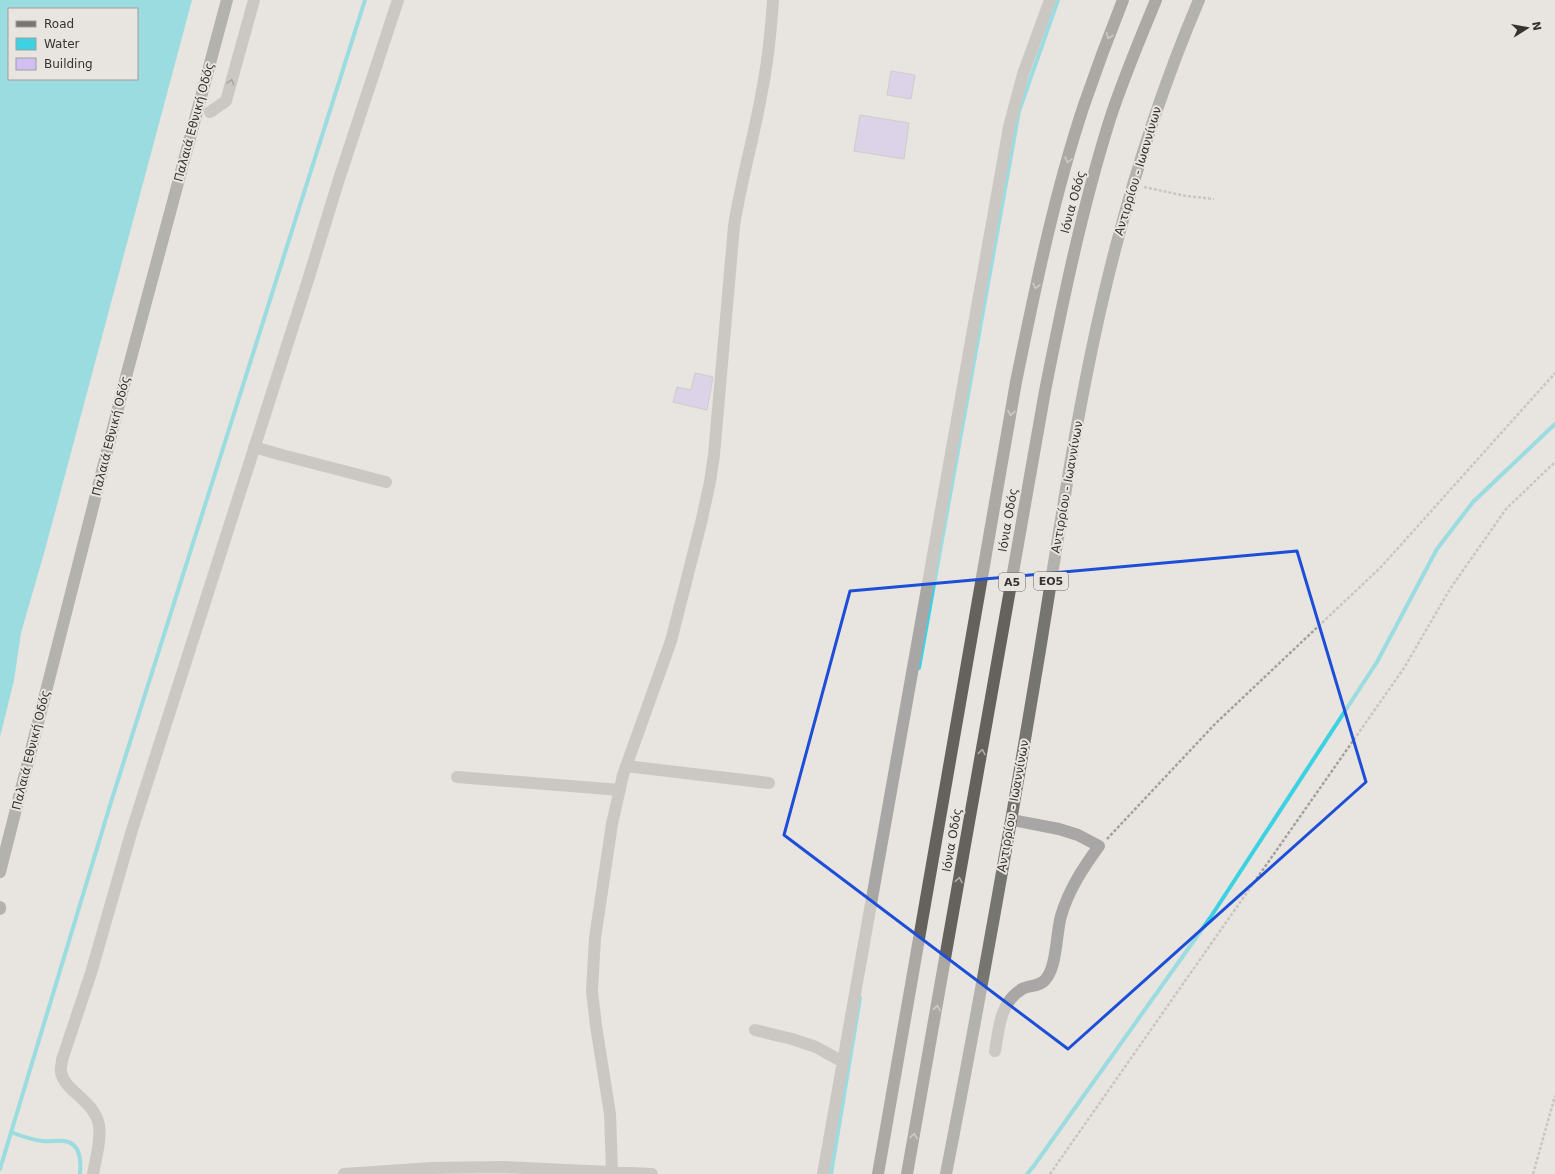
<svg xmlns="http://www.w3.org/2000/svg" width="1555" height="1174" viewBox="0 0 1555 1174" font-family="'DejaVu Sans',sans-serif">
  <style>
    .water { fill: #3cd2e3; fill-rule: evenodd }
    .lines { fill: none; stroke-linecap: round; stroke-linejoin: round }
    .stream { stroke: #3cd2e3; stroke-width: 4 }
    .building { fill: #d1bff3; stroke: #afadb2 }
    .path { stroke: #a4a19d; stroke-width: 2.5; stroke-dasharray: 3 2; stroke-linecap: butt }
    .minor { stroke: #a9a7a5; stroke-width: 12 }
    .major { stroke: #777570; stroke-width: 12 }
    .highway { stroke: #65625d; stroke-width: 12 }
    .oneway { stroke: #adaaa4 }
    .oneway2 { stroke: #5e5c5a }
    .marked { fill: none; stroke: #1d4ed8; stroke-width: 3; stroke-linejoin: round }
    .labels { text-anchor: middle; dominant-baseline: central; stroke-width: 4; stroke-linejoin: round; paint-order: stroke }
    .shield { fill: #e8e4df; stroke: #6b6865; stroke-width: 1 }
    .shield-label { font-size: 11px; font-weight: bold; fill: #353331 }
    .street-label { font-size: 12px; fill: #353331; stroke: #e8e4df }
  </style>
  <rect width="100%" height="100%" fill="#e8e4df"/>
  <!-- water -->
  <path class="water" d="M0 0H192L46 546 21 633 14 680 0 737ZM9 9H137V79H9Z"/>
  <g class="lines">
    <!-- stream -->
    <path class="stream" d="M919 668 1019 111 1058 0
      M11 1132C21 1136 32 1140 43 1141 51 1142 61 1139 68 1142 81 1146 81 1163 80 1174
      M0 1169 111 802 365 0
      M831 1174 860 998
      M1027 1174 1033 1167 1210 918 1377 662 1437 549 1473 502 1555 424"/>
  </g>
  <!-- building -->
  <path class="building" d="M891 71 915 75 911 99 887 95Z
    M860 115 909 123 904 159 854 151Z
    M695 373 713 377 707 410 673 402 677 387 691 390Z"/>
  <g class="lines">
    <!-- path -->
    <path class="path" d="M1144 187 1186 196 1214 199
      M1107 839 1215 724 1381 567 1555 373
      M1050 1174 1404 668 1450 589 1506 509 1555 462
      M1533 1174 1555 1096"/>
    <!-- minor -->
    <path class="minor" d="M210 112 226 101 254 0
      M254 447 282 455 386 482
      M626 766 769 783
      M457 777 620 790
      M755 1030 792 1039 816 1047 843 1062
      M995 1051C999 1028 1000 1002 1022 989 1029 985 1039 987 1045 980 1057 968 1056 933 1061 916 1069 889 1083 868 1099 846L1078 835 1059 829 1012 820
      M612 1171 610 1114 596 1026 592 991 595 938 612 824 623 775 671 641 701 523 710 482 714 455 734 226C741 181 754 137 762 91 768 61 771 30 773 0
      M93 1174C96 1158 101 1141 99 1125 94 1100 64 1091 61 1072 60 1069 62 1064 62 1060L91 973 132 830 308 280 339 179 398 0
      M344 1174 432 1168 502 1167 652 1174
      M823 1174 1009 127 1023 74 1050 0"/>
    <!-- major -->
    <path class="major" d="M0 872 127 373 227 0
      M0 907V909
      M946 1174C980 1000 1011 825 1040 650 1062 515 1081 379 1116 246 1138 162 1165 80 1199 0"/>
    <!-- highway -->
    <path class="highway" d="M878 1174 1016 382C1035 289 1054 195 1084 105 1096 70 1109 35 1123 0
      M907 1174 1045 391C1063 300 1082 208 1110 119 1123 79 1140 39 1156 0"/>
  </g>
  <!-- one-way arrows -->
  <defs><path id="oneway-chevron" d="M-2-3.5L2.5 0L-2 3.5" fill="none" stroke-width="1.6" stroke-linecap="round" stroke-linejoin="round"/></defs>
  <g class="oneway">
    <use href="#oneway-chevron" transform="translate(1109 36) rotate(112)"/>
    <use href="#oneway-chevron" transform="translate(1068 160) rotate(106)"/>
    <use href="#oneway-chevron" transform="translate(1036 286) rotate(103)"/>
    <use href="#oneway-chevron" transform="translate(1011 413) rotate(100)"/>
    <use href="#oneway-chevron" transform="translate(982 752) rotate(-80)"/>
    <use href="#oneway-chevron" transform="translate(959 880) rotate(-80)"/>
    <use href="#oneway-chevron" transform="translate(937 1008) rotate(-80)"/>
    <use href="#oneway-chevron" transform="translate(914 1136) rotate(-80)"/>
  </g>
  <use class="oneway2" href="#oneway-chevron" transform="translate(231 82) rotate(-75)"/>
  <!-- marked area -->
  <path d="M0 0H1555V1174H0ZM1297 551 1366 782 1068 1049 784 835 850 591Z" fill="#e8e4df" fill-opacity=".55" fill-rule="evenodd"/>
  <path class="marked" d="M1297 551 1366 782 1068 1049 784 835 850 591Z"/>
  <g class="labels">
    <!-- shield labels -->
    <g class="shield">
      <rect x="1034" y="572" width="34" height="18" rx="3"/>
      <rect x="999" y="573" width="26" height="18" rx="3"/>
    </g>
    <g class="shield-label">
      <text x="1051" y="581">ΕΟ5</text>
      <text x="1012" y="582">Α5</text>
    </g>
    <!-- street labels -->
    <g class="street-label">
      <text transform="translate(194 122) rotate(-75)">Παλαιά Εθνική Οδός</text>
      <text transform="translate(1138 171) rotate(-73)">Αντιρρίου - Ιωαννίνων</text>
      <text transform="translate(1073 202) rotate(-75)">Ιόνια Οδός</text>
      <text transform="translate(111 436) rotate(-76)">Παλαιά Εθνική Οδός</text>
      <text transform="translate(1067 487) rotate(-80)">Αντιρρίου - Ιωαννίνων</text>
      <text transform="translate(1008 520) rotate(-80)">Ιόνια Οδός</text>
      <text transform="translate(31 750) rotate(-76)">Παλαιά Εθνική Οδός</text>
      <text transform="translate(1013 806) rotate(-80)">Αντιρρίου - Ιωαννίνων</text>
      <text transform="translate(952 840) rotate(-80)">Ιόνια Οδός</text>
    </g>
  </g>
  <!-- legend -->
  <rect x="8" y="8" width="130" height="72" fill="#e8e4df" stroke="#a09d99"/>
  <rect x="16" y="21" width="20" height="6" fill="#777570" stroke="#a09d99"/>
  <text x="44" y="28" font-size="12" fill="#353331">Road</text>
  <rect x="16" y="38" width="20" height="12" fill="#3cd2e3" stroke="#a09d99"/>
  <text x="44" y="48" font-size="12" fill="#353331">Water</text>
  <rect x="16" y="58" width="20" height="12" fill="#d1bff3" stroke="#a09d99"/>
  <text x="44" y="68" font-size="12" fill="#353331">Building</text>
  <!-- north arrow -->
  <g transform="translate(1527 28) rotate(79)" stroke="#e8e4df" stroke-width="3" paint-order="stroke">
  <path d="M0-3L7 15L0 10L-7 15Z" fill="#353331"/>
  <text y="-6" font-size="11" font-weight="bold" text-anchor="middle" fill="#353331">N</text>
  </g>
</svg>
